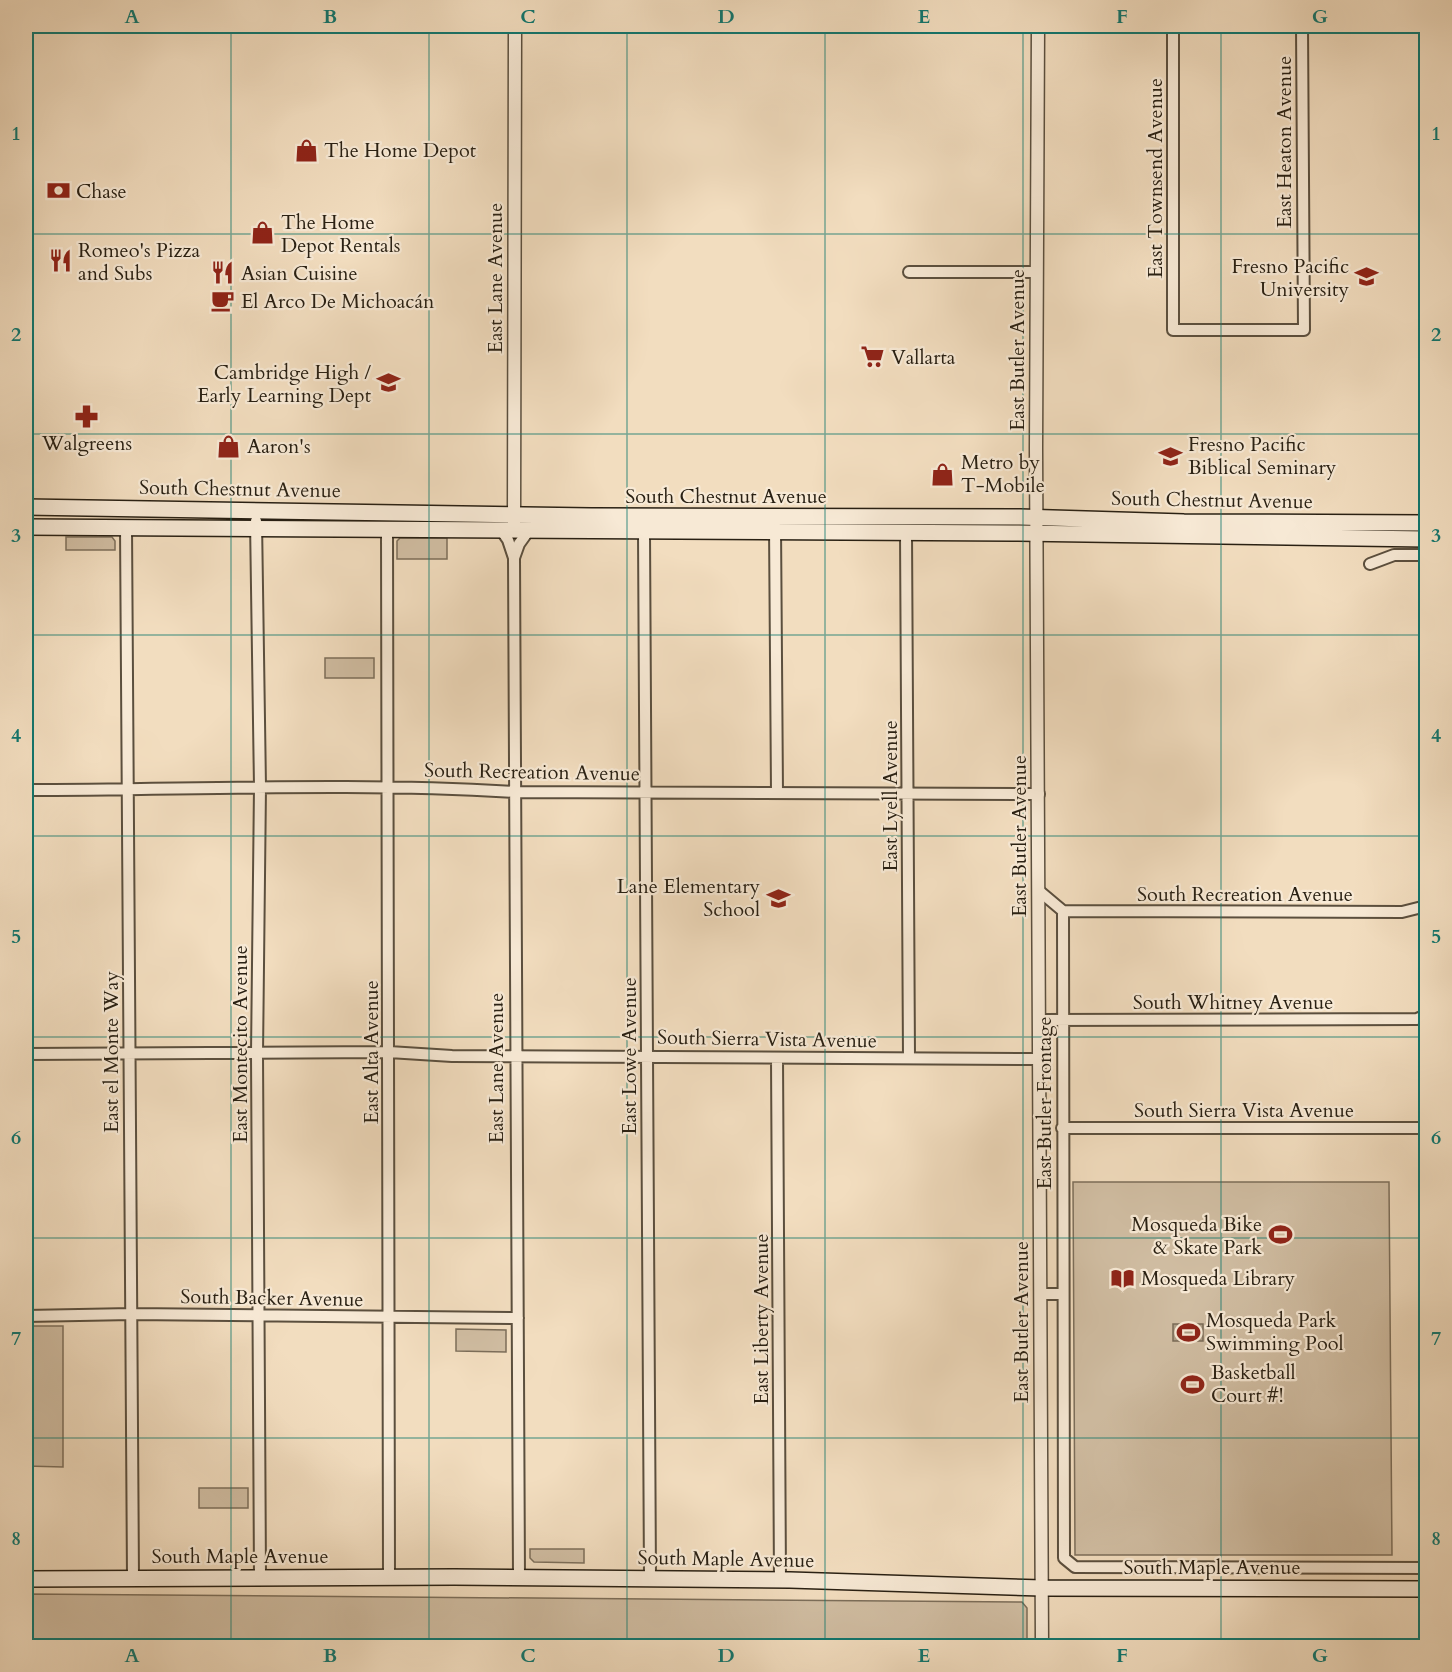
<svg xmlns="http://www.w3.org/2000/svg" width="1452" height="1672" viewBox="0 0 1452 1672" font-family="Cardo,serif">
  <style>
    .green { fill: #d0bda2; stroke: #7c6e5a; stroke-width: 1.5 }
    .water { fill: #ae9d85; stroke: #796b57; stroke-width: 1.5 }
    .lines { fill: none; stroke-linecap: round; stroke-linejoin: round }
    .minor-casing { stroke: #5b4f3e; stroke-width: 14 }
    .tertiary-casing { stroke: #5b4f3e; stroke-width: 15 }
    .secondary-casing { stroke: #292013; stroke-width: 18 }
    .minor { stroke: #f7e9d5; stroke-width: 10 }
    .tertiary { stroke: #f7e9d5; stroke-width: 12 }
    .secondary { stroke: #f7e9d5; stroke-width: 15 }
    .grid { fill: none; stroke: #0f766e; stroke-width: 1.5; stroke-opacity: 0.55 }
    .labels { text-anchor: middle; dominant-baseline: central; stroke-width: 4.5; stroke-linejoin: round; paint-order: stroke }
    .street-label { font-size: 20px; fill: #292013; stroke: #f7e9d5 }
    .poi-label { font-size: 20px; fill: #292013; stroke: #f7e9d5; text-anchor: start }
    .neatline { fill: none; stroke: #0f766e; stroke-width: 2 }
    .grid-label { font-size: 20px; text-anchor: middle; font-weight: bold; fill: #0f766e }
  </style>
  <rect width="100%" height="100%" fill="#f2ddbf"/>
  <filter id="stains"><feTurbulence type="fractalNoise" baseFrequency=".00333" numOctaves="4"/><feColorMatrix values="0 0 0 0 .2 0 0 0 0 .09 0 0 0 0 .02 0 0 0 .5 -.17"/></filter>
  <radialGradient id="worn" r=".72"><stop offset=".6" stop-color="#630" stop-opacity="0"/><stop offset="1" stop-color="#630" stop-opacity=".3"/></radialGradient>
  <!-- green -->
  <path class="green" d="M66 537H112L115 541V550H66Z
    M400 538H447V559H397V541Z
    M325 658H374V678H325Z
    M1073 1182H1389L1392 1555H1075Z
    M26 1326H63V1467L26 1466Z
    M456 1329 506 1330V1352L456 1351Z
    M199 1488H248V1508H199Z
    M530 1549H584V1563L534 1562 530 1558Z
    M26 1594 1022 1602 1027 1608V1646H26Z"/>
  <!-- water -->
  <path class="water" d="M1173 1324H1203V1341H1173Z"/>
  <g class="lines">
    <defs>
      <path id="minor" d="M1173 26V330H1304L1302 26
        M909 272H1037
        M256 521 260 787 257 1054 260 1577
        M775 526 777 793
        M126 527 133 1578
        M387 528 389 1577
        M501 530 508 540 514 558 519 1578
        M644 533 650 1578
        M906 533 909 1058
        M514 558 519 544 529 530
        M1370 564 1394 555H1426
        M26 790C189 790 352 782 515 792L1039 794
        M1038 890 1063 911
        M1063 911 1064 1558 1075 1567 1426 1568
        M1063 911 1402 912 1426 906
        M1039 1020 1417 1019 1426 1015
        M26 1054 389 1052 452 1056 1040 1059
        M777 1058 780 1580
        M1062 1128H1426
        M1041 1294H1062
        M26 1316 132 1314 518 1318"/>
      <path id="tertiary" d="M1038 26 1036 448 1042 1646
        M514 523 515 26"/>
      <path id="secondary" d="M26 507 591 516 1020 517 1184 522 1426 523
        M26 527C356 528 687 531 1018 533 1154 534 1290 538 1426 539
        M26 1579 454 1577 790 1580 1042 1588 1426 1589"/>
    </defs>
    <!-- minor casing -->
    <use href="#minor" class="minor-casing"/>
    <!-- tertiary casing -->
    <use href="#tertiary" class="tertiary-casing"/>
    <!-- secondary casing -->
    <use href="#secondary" class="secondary-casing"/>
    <!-- minor -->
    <use href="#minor" class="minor"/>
    <!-- tertiary -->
    <use href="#tertiary" class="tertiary"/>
    <!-- secondary -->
    <use href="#secondary" class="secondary"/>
  </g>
  <!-- grid -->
  <path class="grid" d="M231 26V1646M429 26V1646M627 26V1646M825 26V1646M1023 26V1646M1221 26V1646M26 234H1426M26 434H1426M26 635H1426M26 836H1426M26 1037H1426M26 1238H1426M26 1438H1426"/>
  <!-- icons -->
  <defs>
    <symbol id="shop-bare" viewBox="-9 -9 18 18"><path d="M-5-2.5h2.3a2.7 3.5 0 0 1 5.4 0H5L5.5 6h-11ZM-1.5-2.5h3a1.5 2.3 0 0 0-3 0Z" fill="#8f2418" stroke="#f7e9d5" stroke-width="2.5" paint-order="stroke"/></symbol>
    <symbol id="bank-bare" viewBox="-9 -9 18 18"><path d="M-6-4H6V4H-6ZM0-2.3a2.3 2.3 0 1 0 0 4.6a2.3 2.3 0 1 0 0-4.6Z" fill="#8f2418" stroke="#f7e9d5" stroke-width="2.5" paint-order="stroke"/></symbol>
    <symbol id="restaurant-bare" viewBox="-9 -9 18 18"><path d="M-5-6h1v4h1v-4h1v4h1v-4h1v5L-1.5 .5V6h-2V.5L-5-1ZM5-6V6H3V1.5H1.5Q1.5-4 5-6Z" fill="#8f2418" stroke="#f7e9d5" stroke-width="2.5" paint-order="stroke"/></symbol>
    <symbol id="university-bare" viewBox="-9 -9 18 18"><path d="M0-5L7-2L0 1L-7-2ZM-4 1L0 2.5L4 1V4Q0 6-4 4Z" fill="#8f2418" stroke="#f7e9d5" stroke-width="2.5" paint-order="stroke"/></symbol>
    <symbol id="cafe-bare" viewBox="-9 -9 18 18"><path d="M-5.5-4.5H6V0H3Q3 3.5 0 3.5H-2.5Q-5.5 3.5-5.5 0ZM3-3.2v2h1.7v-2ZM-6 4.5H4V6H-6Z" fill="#8f2418" stroke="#f7e9d5" stroke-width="2.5" paint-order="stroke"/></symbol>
    <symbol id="supermarket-bare" viewBox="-9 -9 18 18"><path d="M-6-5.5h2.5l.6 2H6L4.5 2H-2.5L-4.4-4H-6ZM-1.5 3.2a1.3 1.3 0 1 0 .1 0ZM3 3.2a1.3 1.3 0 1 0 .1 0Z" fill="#8f2418" stroke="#f7e9d5" stroke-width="2.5" paint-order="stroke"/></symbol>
    <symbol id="school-bare" viewBox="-9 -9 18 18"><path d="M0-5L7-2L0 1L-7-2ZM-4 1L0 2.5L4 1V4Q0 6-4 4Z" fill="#8f2418" stroke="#f7e9d5" stroke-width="2.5" paint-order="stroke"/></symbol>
    <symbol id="pharmacy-bare" viewBox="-9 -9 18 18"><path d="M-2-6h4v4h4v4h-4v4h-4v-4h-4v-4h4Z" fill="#8f2418" stroke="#f7e9d5" stroke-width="2.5" paint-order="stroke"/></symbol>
    <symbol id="stadium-bare" viewBox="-9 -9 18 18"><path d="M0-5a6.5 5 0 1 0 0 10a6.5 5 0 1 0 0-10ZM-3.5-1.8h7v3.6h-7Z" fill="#8f2418" stroke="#f7e9d5" stroke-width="2.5" paint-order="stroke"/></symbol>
    <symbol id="library-bare" viewBox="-9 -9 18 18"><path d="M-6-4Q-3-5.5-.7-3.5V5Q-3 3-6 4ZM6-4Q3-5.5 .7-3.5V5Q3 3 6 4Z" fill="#8f2418" stroke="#f7e9d5" stroke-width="2.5" paint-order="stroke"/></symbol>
  </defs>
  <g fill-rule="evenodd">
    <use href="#shop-bare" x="290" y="134" width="33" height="33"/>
    <use href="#bank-bare" x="42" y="174" width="33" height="33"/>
    <use href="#shop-bare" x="246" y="216" width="33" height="33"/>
    <use href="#restaurant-bare" x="44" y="244" width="33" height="33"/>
    <use href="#restaurant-bare" x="206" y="256" width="33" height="33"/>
    <use href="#university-bare" x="1350" y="260" width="33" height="33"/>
    <use href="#cafe-bare" x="206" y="284" width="33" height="33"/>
    <use href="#supermarket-bare" x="856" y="340" width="33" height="33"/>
    <use href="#school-bare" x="372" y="366" width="33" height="33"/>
    <use href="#pharmacy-bare" x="70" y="400" width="33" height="33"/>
    <use href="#shop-bare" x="212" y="430" width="33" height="33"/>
    <use href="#university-bare" x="1154" y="440" width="33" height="33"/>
    <use href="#shop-bare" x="926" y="458" width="33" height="33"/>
    <use href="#school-bare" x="762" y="882" width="33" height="33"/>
    <use href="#stadium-bare" x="1264" y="1218" width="33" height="33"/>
    <use href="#library-bare" x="1106" y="1262" width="33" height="33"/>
    <use href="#stadium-bare" x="1172" y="1316" width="33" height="33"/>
    <use href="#stadium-bare" x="1176" y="1368" width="33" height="33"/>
  </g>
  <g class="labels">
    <!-- street labels -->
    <g class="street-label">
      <text transform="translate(1284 142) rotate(-90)">East Heaton Avenue</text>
      <text transform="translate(1155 178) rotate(-90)">East Townsend Avenue</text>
      <text transform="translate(495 278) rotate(-90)">East Lane Avenue</text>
      <text transform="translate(1017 350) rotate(-90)">East Butler Avenue</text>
      <text transform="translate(240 489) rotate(1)">South Chestnut Avenue</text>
      <text x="726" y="496">South Chestnut Avenue</text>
      <text transform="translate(1212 500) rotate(1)">South Chestnut Avenue</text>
      <text transform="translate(532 772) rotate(1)">South Recreation Avenue</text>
      <text transform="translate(890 796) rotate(-90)">East Lyell Avenue</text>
      <text transform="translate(1019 836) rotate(-90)">East Butler Avenue</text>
      <text x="1245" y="894">South Recreation Avenue</text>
      <text x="1233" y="1002">South Whitney Avenue</text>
      <text transform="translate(767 1039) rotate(1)">South Sierra Vista Avenue</text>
      <text transform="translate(240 1044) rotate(-90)">East Montecito Avenue</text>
      <text transform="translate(111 1052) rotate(-90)">East el Monte Way</text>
      <text transform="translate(371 1052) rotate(-90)">East Alta Avenue</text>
      <text transform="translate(629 1056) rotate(-90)">East Lowe Avenue</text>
      <text transform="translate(496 1068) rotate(-90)">East Lane Avenue</text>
      <text transform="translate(1044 1103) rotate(-90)">East Butler Frontage</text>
      <text x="1244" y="1110">South Sierra Vista Avenue</text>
      <text transform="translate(272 1298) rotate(1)">South Backer Avenue</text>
      <text transform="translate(761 1319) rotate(-90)">East Liberty Avenue</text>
      <text transform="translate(1021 1322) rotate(-90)">East Butler Avenue</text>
      <text x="240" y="1556">South Maple Avenue</text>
      <text transform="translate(726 1559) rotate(1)">South Maple Avenue</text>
      <text x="1212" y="1567">South Maple Avenue</text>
    </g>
    <!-- poi labels -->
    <g class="poi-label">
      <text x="324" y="150">The Home Depot</text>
      <text x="76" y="191">Chase</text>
      <text x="281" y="222">The Home<tspan x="281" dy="23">Depot Rentals</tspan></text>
      <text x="78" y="250">Romeo's Pizza<tspan x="78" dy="23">and Subs</tspan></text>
      <text x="1349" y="266" text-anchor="end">Fresno Pacific<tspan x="1349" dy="23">University</tspan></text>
      <text x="241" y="273">Asian Cuisine</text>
      <text x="241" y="301">El Arco De Michoacán</text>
      <text x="891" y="357">Vallarta</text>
      <text x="371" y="372" text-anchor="end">Cambridge High /<tspan x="371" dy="23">Early Learning Dept</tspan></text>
      <text x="87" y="443" text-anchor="middle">Walgreens</text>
      <text x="1188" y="444">Fresno Pacific<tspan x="1188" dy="23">Biblical Seminary</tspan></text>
      <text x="247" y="446">Aaron's</text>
      <text x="961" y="462">Metro by<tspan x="961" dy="23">T-Mobile</tspan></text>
      <text x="760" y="886" text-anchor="end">Lane Elementary<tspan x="760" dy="23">School</tspan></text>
      <text x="1262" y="1224" text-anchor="end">Mosqueda Bike<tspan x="1262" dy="23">&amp; Skate Park</tspan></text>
      <text x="1141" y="1278">Mosqueda Library</text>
      <text x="1206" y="1320">Mosqueda Park<tspan x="1206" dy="23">Swimming Pool</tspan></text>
      <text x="1211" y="1372">Basketball<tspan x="1211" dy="23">Court #!</tspan></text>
    </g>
  </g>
  <!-- margin -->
  <rect width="1452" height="1672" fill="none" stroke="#f2ddbf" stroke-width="66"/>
  <rect x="33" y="33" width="1386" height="1606" class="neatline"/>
  <g class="grid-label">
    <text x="132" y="23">A</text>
    <text x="330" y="23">B</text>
    <text x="528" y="23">C</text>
    <text x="726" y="23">D</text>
    <text x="924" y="23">E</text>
    <text x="1122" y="23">F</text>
    <text x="1320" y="23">G</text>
    <text x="16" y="140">1</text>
    <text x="1436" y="140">1</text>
    <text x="16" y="341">2</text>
    <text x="1436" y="341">2</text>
    <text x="16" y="542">3</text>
    <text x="1436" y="542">3</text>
    <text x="16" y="742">4</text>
    <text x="1436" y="742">4</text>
    <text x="16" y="943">5</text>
    <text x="1436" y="943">5</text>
    <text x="16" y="1144">6</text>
    <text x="1436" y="1144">6</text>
    <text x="16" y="1345">7</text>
    <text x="1436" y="1345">7</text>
    <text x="16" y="1545">8</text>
    <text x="1436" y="1545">8</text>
    <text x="132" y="1662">A</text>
    <text x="330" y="1662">B</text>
    <text x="528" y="1662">C</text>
    <text x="726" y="1662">D</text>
    <text x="924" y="1662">E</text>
    <text x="1122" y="1662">F</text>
    <text x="1320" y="1662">G</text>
  </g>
  <rect width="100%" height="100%" filter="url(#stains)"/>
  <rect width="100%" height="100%" fill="url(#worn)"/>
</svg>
